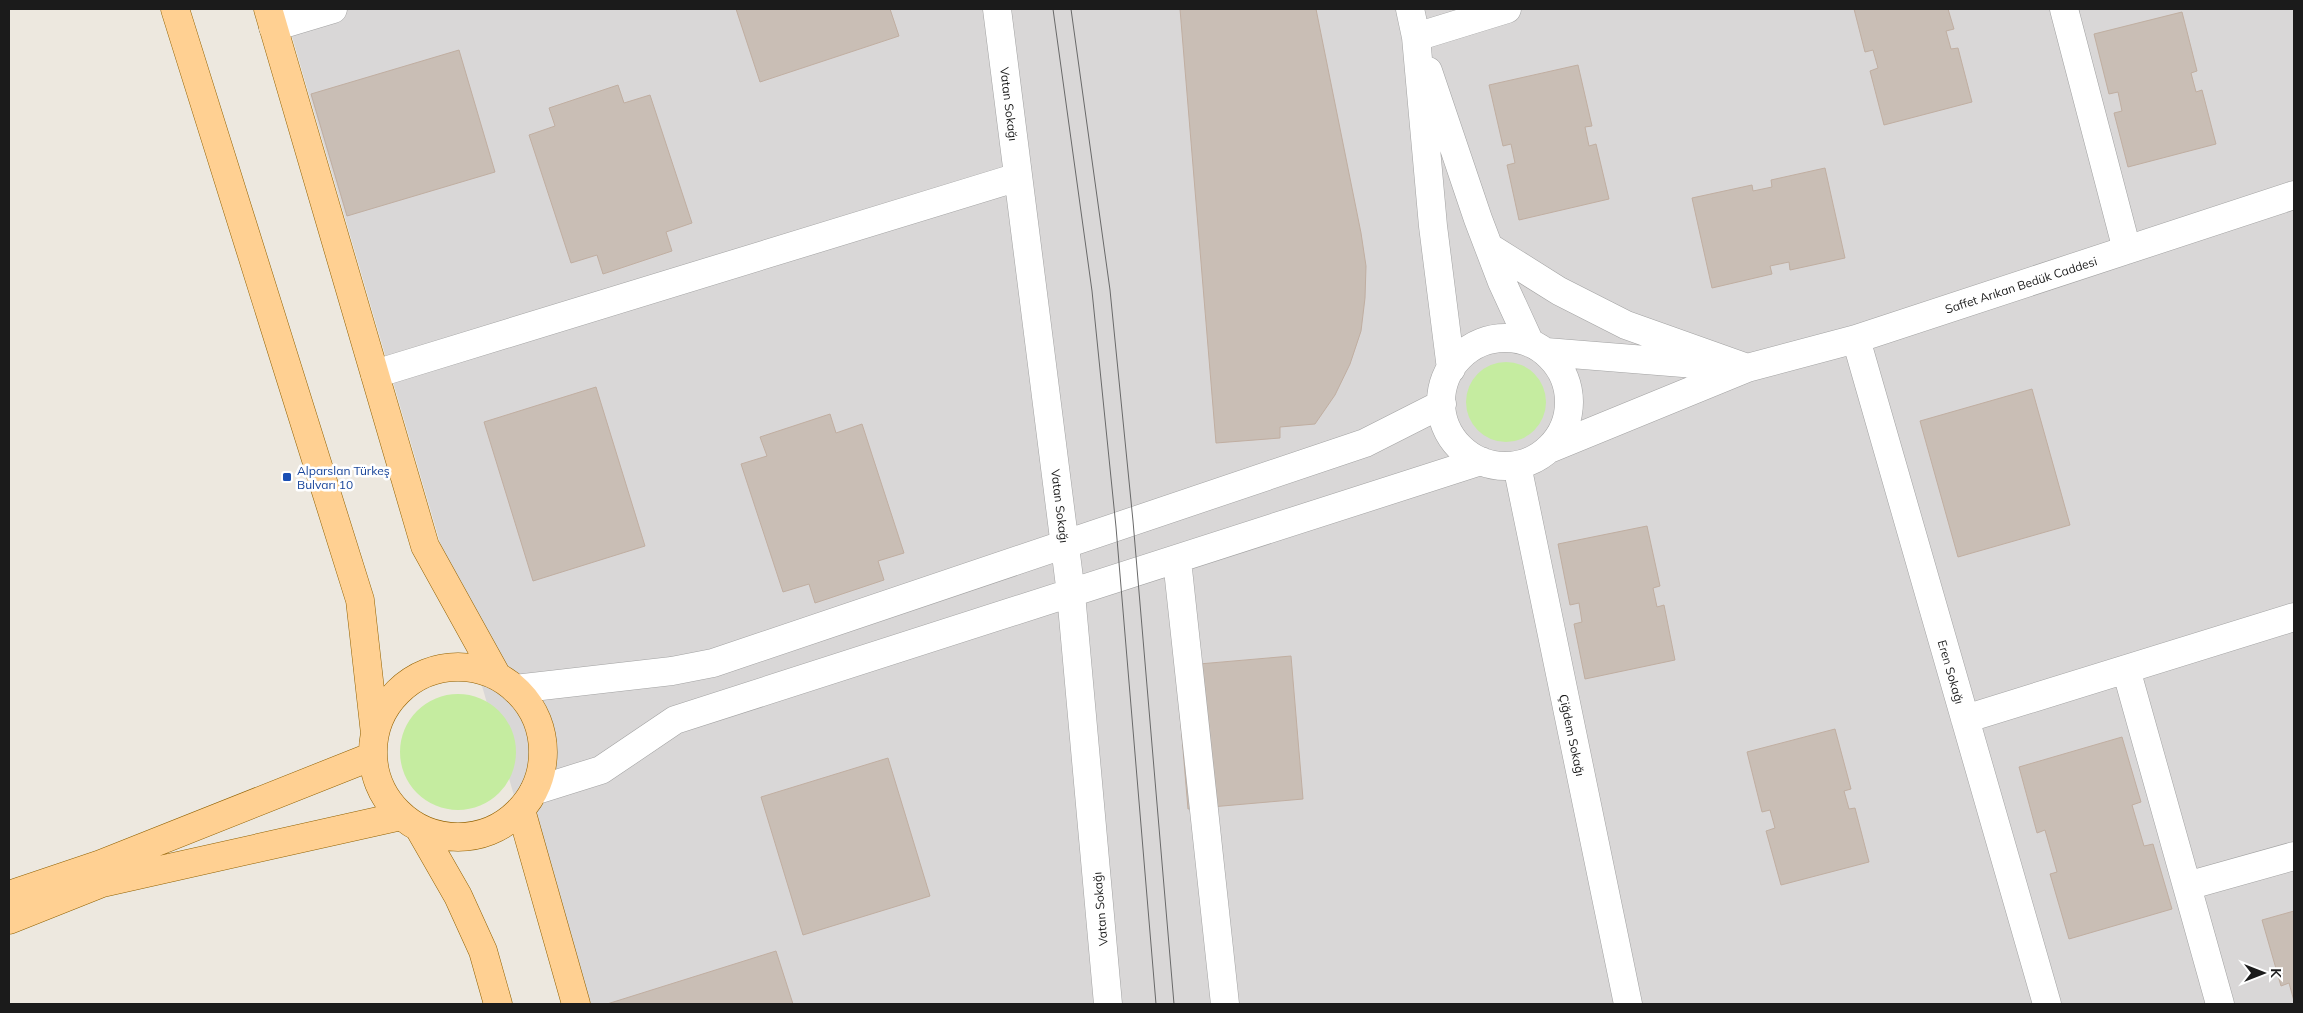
<svg xmlns="http://www.w3.org/2000/svg" width="2303" height="1013" viewBox="0 0 2303 1013" font-family="Mulish,sans-serif">
  <style>
    .residential { fill: #d9d7d7 }
    .grass { fill: #c5eca0 }
    .building { fill: #c9beb5; stroke: #c0aea1 }
    .lines { fill: none; stroke-linecap: round; stroke-linejoin: round }
    .minor-casing { stroke: #a2a2a2; stroke-width: 29 }
    .major-casing { stroke: #916100; stroke-width: 29 }
    .minor { stroke: #fff; stroke-width: 28 }
    .major { stroke: #ffd092; stroke-width: 28 }
    .tram { stroke: #696969; stroke-width: 1 }
    .transit-dot { fill: #1a4fb4; stroke: #fff; stroke-width: 2 }
    .labels { text-anchor: middle; dominant-baseline: central; stroke-width: 5; stroke-linejoin: round; paint-order: stroke }
    .street-label { font-size: 12px; fill: #1b1b1b; stroke: #fff }
    .transit-label { font-size: 12px; fill: #164399; stroke: #fff; text-anchor: start }
  </style>
  <rect width="100%" height="100%" fill="#ede8df"/>
  <!-- residential -->
  <path class="residential" d="M284 9H2294V1004H575Z"/>
  <!-- grass -->
  <path class="grass" d="M1466 402a40 40 0 1 1 80 0a40 40 0 1 1-80 0Z
    M400 752a58 58 0 1 1 116 0a58 58 0 1 1-116 0Z"/>
  <!-- building -->
  <path class="building" d="M736 9H890L899 36 760 82Z
    M1180 9H1316L1361 233 1366 266 1365 298 1361 331 1350 364 1335 395 1315 424 1280 427V438L1216 443Z
    M1854 9H1948L1954 29 1946 31 1951 49 1958 48 1972 102 1884 125 1870 71 1878 68 1873 50 1865 52Z
    M2182 12 2197 71 2191 73 2196 92 2202 90 2216 144 2128 167 2114 113 2122 111 2118 92 2109 94 2094 34Z
    M459 50 495 172 347 216 311 94Z
    M1578 65 1592 126 1585 127 1589 146 1596 144 1609 199 1519 220 1507 165 1515 163 1511 144 1503 146 1489 85Z
    M618 85 624 103 650 95 692 223 666 232 672 251 603 274 597 255 571 263 529 135 555 126 549 108Z
    M1825 168 1845 258 1790 270 1789 262 1770 266 1772 274 1712 288 1692 198 1752 185 1753 191 1772 187 1771 180Z
    M596 387 645 546 533 581 484 422Z
    M2032 389 2070 525 1958 557 1920 421Z
    M830 414 836 433 862 424 904 553 878 561 884 580 815 603 809 584 783 592 741 464 767 456 760 437Z
    M1647 526 1660 586 1653 588 1657 607 1664 605 1675 660 1585 679 1574 624 1582 622 1579 603 1570 605 1558 544Z
    M1291 656 1303 799 1188 809 1176 666Z
    M1835 729 1851 789 1844 791 1849 809 1855 808 1869 862 1781 885 1766 831 1775 828 1770 810 1762 812 1747 752Z
    M2122 737 2141 802 2132 805 2144 846 2153 844 2172 909 2069 939 2050 874 2057 872 2045 830 2037 833 2019 767Z
    M888 758 930 896 803 935 761 797Z
    M2294 911V1001L2289 983 2281 986 2262 920Z
    M776 951 793 1004H607Z"/>
  <g class="lines">
    <defs>
      <path id="minor" d="M997 9 1071 594 1108 1004
        M1410 9 1416 37 1433 226 1451 369
        M2064 9 2127 250
        M273 27 333 9
        M1416 37 1507 9
        M1428 71 1478 219 1502 282 1530 343
        M1489 247 1559 291 1626 325 1747 368
        M1441 402a64 64 0 1 1 128 0a64 64 0 1 1-128 0Z
        M1856 339 2047 1004
        M1546 352 1708 365
        M375 374 1018 177
        M1549 449 1747 368 1856 339 2294 195
        M1517 465 1628 1004
        M1177 560 1225 1004
        M2126 669 2220 1004
        M515 689 672 671 713 663 1365 443 1442 404
        M1965 719 2294 617
        M534 791 601 770 675 720 1481 461
        M2187 886 2294 856"/>
      <path id="major" d="M175 9 360 600 375 734
        M268 9 425 546 497 676
        M373 752a85 85 0 1 1 170 0a85 85 0 1 1-170 0Z
        M521 810 576 1004
        M419 828 458 896 483 951 498 1004
        M9 895 101 864 373 756
        M9 920 102 883 401 816"/>
    </defs>
    <!-- minor casing -->
    <use href="#minor" class="minor-casing"/>
    <!-- major casing -->
    <use href="#major" class="major-casing"/>
    <!-- minor -->
    <use href="#minor" class="minor"/>
    <!-- major -->
    <use href="#major" class="major"/>
    <!-- tram -->
    <path class="tram" d="M1053 9 1092 291 1116 527 1156 1004
      M1071 9 1110 290 1133 521 1174 1004"/>
  </g>
  <!-- markers -->
  <rect class="transit-dot" x="282" y="472" width="10" height="10" rx="2.5"/>
  <g class="labels">
    <!-- street labels -->
    <g class="street-label">
      <text transform="translate(1009 104) rotate(83)">Vatan Sokağı</text>
      <text transform="translate(2021 285) rotate(-18)">Saffet Arıkan Bedük Caddesi</text>
      <text transform="translate(1060 506) rotate(83)">Vatan Sokağı</text>
      <text transform="translate(1951 672) rotate(74)">Eren Sokağı</text>
      <text transform="translate(1572 735) rotate(78)">Çiğdem Sokağı</text>
      <text transform="translate(1100 909) rotate(-95)">Vatan Sokağı</text>
    </g>
    <!-- transit labels -->
    <g class="transit-label">
      <text x="297" y="470">Alparslan Türkeş<tspan x="297" dy="14">Bulvarı 10</tspan></text>
    </g>
  </g>
  <!-- border -->
  <rect width="2303" height="1013" fill="none" stroke="#1b1b1b" stroke-width="20"/>
  <!-- north arrow -->
  <g transform="translate(2263 973) rotate(90)" stroke="#ffffff" stroke-width="4" paint-order="stroke">
  <path d="M0-4L9 19L0 12L-9 19Z" fill="#1b1b1b"/>
  <text y="-8" font-size="14" font-weight="bold" text-anchor="middle" fill="#1b1b1b">K</text>
  </g>
</svg>
